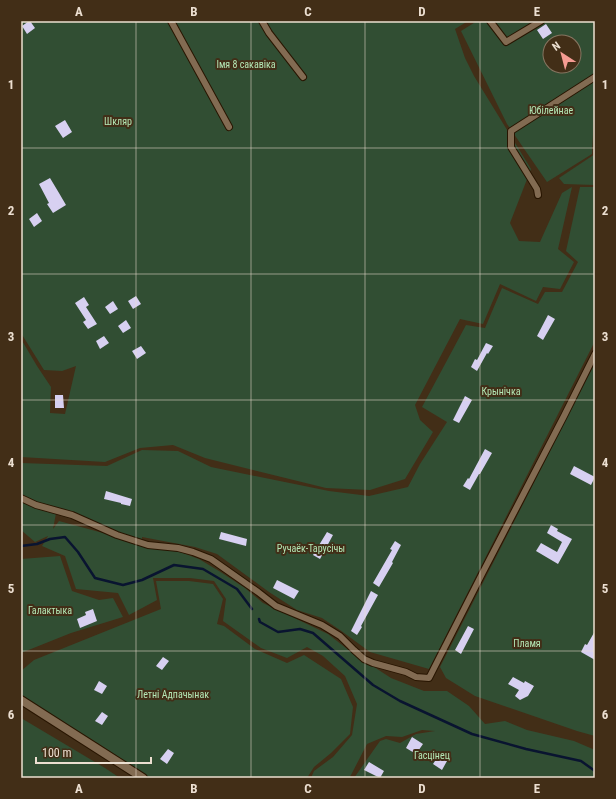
<svg xmlns="http://www.w3.org/2000/svg" width="616" height="799" viewBox="0 0 616 799" font-family="'Roboto Condensed',sans-serif">
  <style>
    .green { fill: #314e33; fill-rule: evenodd }
    .lines { fill: none; stroke-linecap: round; stroke-linejoin: round }
    .stream { stroke: #091430; stroke-width: 2.5 }
    .building { fill: #d7d0f1 }
    .minor-casing { stroke: #281501; stroke-width: 8 }
    .tertiary-casing { stroke: #281501; stroke-width: 10 }
    .minor { stroke: #826b52; stroke-width: 6 }
    .tertiary { stroke: #826b52; stroke-width: 8 }
    .grid { fill: none; stroke: #ecdfd1; stroke-width: 1; stroke-opacity: 0.55 }
    .labels { text-anchor: middle; dominant-baseline: central; stroke-width: 4; stroke-linejoin: round; paint-order: stroke }
    .park-label { font-size: 10px; fill: #b3e7b5; stroke: #422e17 }
    .neatline { fill: none; stroke: #ecdfd1; stroke-width: 1.5 }
    .grid-label { font-size: 13px; text-anchor: middle; font-weight: bold; fill: #ecdfd1 }
  </style>
  <rect width="100%" height="100%" fill="#422e17"/>
  <!-- green -->
  <path class="green" d="M21 21H468L455 29 465 58 474 76 531 169 510 223 519 241 540 242 562 193 572 187 558 249 574 262 560 289 543 287 536 301 500 284 483 324 460 319 415 405 420 420 433 432 405 479 370 490 326 488 205 458 173 445 140 448 105 462 21 457V339L37 366 51 387 50 413 65 414 76 366 62 371 44 370 21 333Z
    M477 21H595V114L594 115 592 154 547 182 507 124 461 31ZM550 42H574V66H550Z
    M595 154V185L564 184 559 178Z
    M580 187H595V341L429 669 370 652 340 630 322 618 297 610 269 592 217 554 195 547 142 537V546L180 552 199 559 219 571 245 588 263 603 328 634 351 652 391 678 424 691H447L469 706 485 724 505 721 527 730 574 741 595 750V778H354L380 741 386 739 400 743 416 734 435 731 422 730 402 737 386 736 367 744 351 775 349 778H311L314 771 333 757 352 735 357 704 345 676 323 656 307 647 287 658 261 648 223 621 226 599 214 581 190 578H153L157 600 129 615 118 593 76 589 65 556 42 546 48 536 35 542 21 530V463L107 466 142 450 178 451 211 467 329 491 369 496 408 487 420 464 447 422 422 407 466 325 485 328 502 288 538 304 545 292H562L578 262 566 251ZM57 508 73 513 112 529 114 536 59 521 53 529Z
    M595 363V736L577 731 475 696 446 678 440 667Z
    M60 556 72 591 99 600 113 598 123 617 71 633 21 653V559Z
    M156 581H189L213 584 223 599 217 624 224 626 255 649 287 663 304 655 341 679 353 707 350 734 331 753 314 767 307 778H150L99 744 21 696V671L34 660 161 609Z
    M21 718 105 768 120 778H21Z"/>
  <g class="lines">
    <!-- stream -->
    <path class="stream" d="M21 546 37 544 50 539 65 537 78 552 95 578 123 585 142 580 174 565 203 569 237 589 252 609
      M259 619 260 622 278 632 300 629 313 633 373 685 400 701 472 734 526 749 581 761 595 771"/>
  </g>
  <!-- building -->
  <path class="building" d="M29 21H30L35 28 27 34 22 26Z
    M546 24 552 33 543 39 537 30Z
    M65 120 72 132 63 138 55 126Z
    M50 178 59 193 66 205 53 213 47 204 49 203 39 184Z
    M37 213 42 221 34 227 29 219Z
    M136 296 141 304 133 309 128 301Z
    M84 297 89 305 86 307 97 324 88 329 83 322 86 320 75 303Z
    M113 301 118 309 110 314 105 307Z
    M548 315 555 319 543 340 537 336Z
    M126 320 131 328 123 333 118 326Z
    M104 336 109 343 100 349 96 341Z
    M486 343 493 346 488 354 487 353 477 371 471 367 475 359 477 360Z
    M141 346 146 353 137 359 132 351Z
    M55 395H63L64 408H55Z
    M465 396 472 400 459 423 453 420Z
    M485 449 492 453 480 474H479L470 490 463 486 468 478 469 479Z
    M574 466 595 477 591 485 570 474Z
    M106 491 132 499 130 506 121 504V503L104 499Z
    M551 525 558 529 557 531 572 539 558 564 536 551 541 543 557 552 562 542 547 533Z
    M221 532 247 539 246 546 219 539Z
    M327 532 333 535 320 559 313 555Z
    M395 541 401 545 392 562 393 563 379 587 373 583 392 550 390 549Z
    M277 580 299 591 294 599 273 588Z
    M371 591 378 595 361 626 362 627 357 635 351 631Z
    M93 609 97 621 80 628 77 619 86 615 85 612Z
    M468 626 474 629 461 654 455 650Z
    M595 631V660L581 652 585 644 587 645Z
    M163 657 169 661 162 670 156 666Z
    M513 677 524 683 525 681 534 686 528 696 520 700 515 696 519 690 508 684Z
    M99 681 107 686 102 694 94 690Z
    M102 712 108 716 102 725 95 721Z
    M412 737 423 744 416 754 406 748Z
    M168 749 174 753 167 764 160 759Z
    M439 755 447 761 442 770 433 764Z
    M369 762 384 771 380 778 364 770Z"/>
  <g class="lines">
    <defs>
      <path id="minor" d="M171 21 229 127
        M262 21 269 33 303 77
        M490 21 506 42 541 21
        M538 195 537 189 511 147V131L595 77
        M21 498 36 505 72 515 117 535 148 545 178 548 193 552 211 559 258 592 276 606 322 625 340 636 354 650 364 659 373 663 406 672 416 677 429 678 483 572 564 416 595 354"/>
      <path id="tertiary" d="M21 700 143 778"/>
    </defs>
    <!-- minor casing -->
    <use href="#minor" class="minor-casing"/>
    <!-- tertiary casing -->
    <use href="#tertiary" class="tertiary-casing"/>
    <!-- minor -->
    <use href="#minor" class="minor"/>
    <!-- tertiary -->
    <use href="#tertiary" class="tertiary"/>
  </g>
  <!-- grid -->
  <path class="grid" d="M136 21V778M251 21V778M365 21V778M480 21V778M21 148H595M21 274H595M21 400H595M21 525H595M21 651H595"/>
  <g class="labels">
    <!-- park labels -->
    <g class="park-label">
      <text x="246" y="64">Імя 8 сакавіка</text>
      <text x="551" y="110">Юбілейнае</text>
      <text x="118" y="121">Шкляр</text>
      <text x="501" y="391">Крынічка</text>
      <text x="311" y="548">Ручаёк-Тарусічы</text>
      <text x="50" y="610">Галактыка</text>
      <text x="527" y="643">Пламя</text>
      <text x="173" y="694">Летні Адпачынак</text>
      <text x="432" y="755">Гасцінец</text>
    </g>
  </g>
  <!-- border -->
  <rect width="616" height="799" fill="none" stroke="#422e17" stroke-width="44"/>
  <!-- north arrow -->
  <g transform="translate(562 54) rotate(324)"><circle r="19" fill="#422e17" stroke="#867561"/>
  <path d="M0-3L7 15L0 10L-7 15Z" fill="#f59c93"/>
  <text y="-6" font-size="11" font-weight="bold" text-anchor="middle" fill="#ecdfd1">N</text>
  </g>
  <!-- scale -->
  <path d="M36 757v6h115v-6" fill="none" stroke="#ecdfd1" stroke-width="2"/>
  <text x="42" y="757" font-size="12" fill="#ecdfd1" stroke="#422e17" stroke-width="3" paint-order="stroke">100 m</text>
  <rect x="22" y="22" width="572" height="755" class="neatline"/>
  <g class="grid-label">
    <text x="79" y="16">A</text>
    <text x="194" y="16">B</text>
    <text x="308" y="16">C</text>
    <text x="422" y="16">D</text>
    <text x="537" y="16">E</text>
    <text x="11" y="89">1</text>
    <text x="605" y="89">1</text>
    <text x="11" y="215">2</text>
    <text x="605" y="215">2</text>
    <text x="11" y="341">3</text>
    <text x="605" y="341">3</text>
    <text x="11" y="467">4</text>
    <text x="605" y="467">4</text>
    <text x="11" y="593">5</text>
    <text x="605" y="593">5</text>
    <text x="11" y="719">6</text>
    <text x="605" y="719">6</text>
    <text x="79" y="793">A</text>
    <text x="194" y="793">B</text>
    <text x="308" y="793">C</text>
    <text x="422" y="793">D</text>
    <text x="537" y="793">E</text>
  </g>
</svg>
